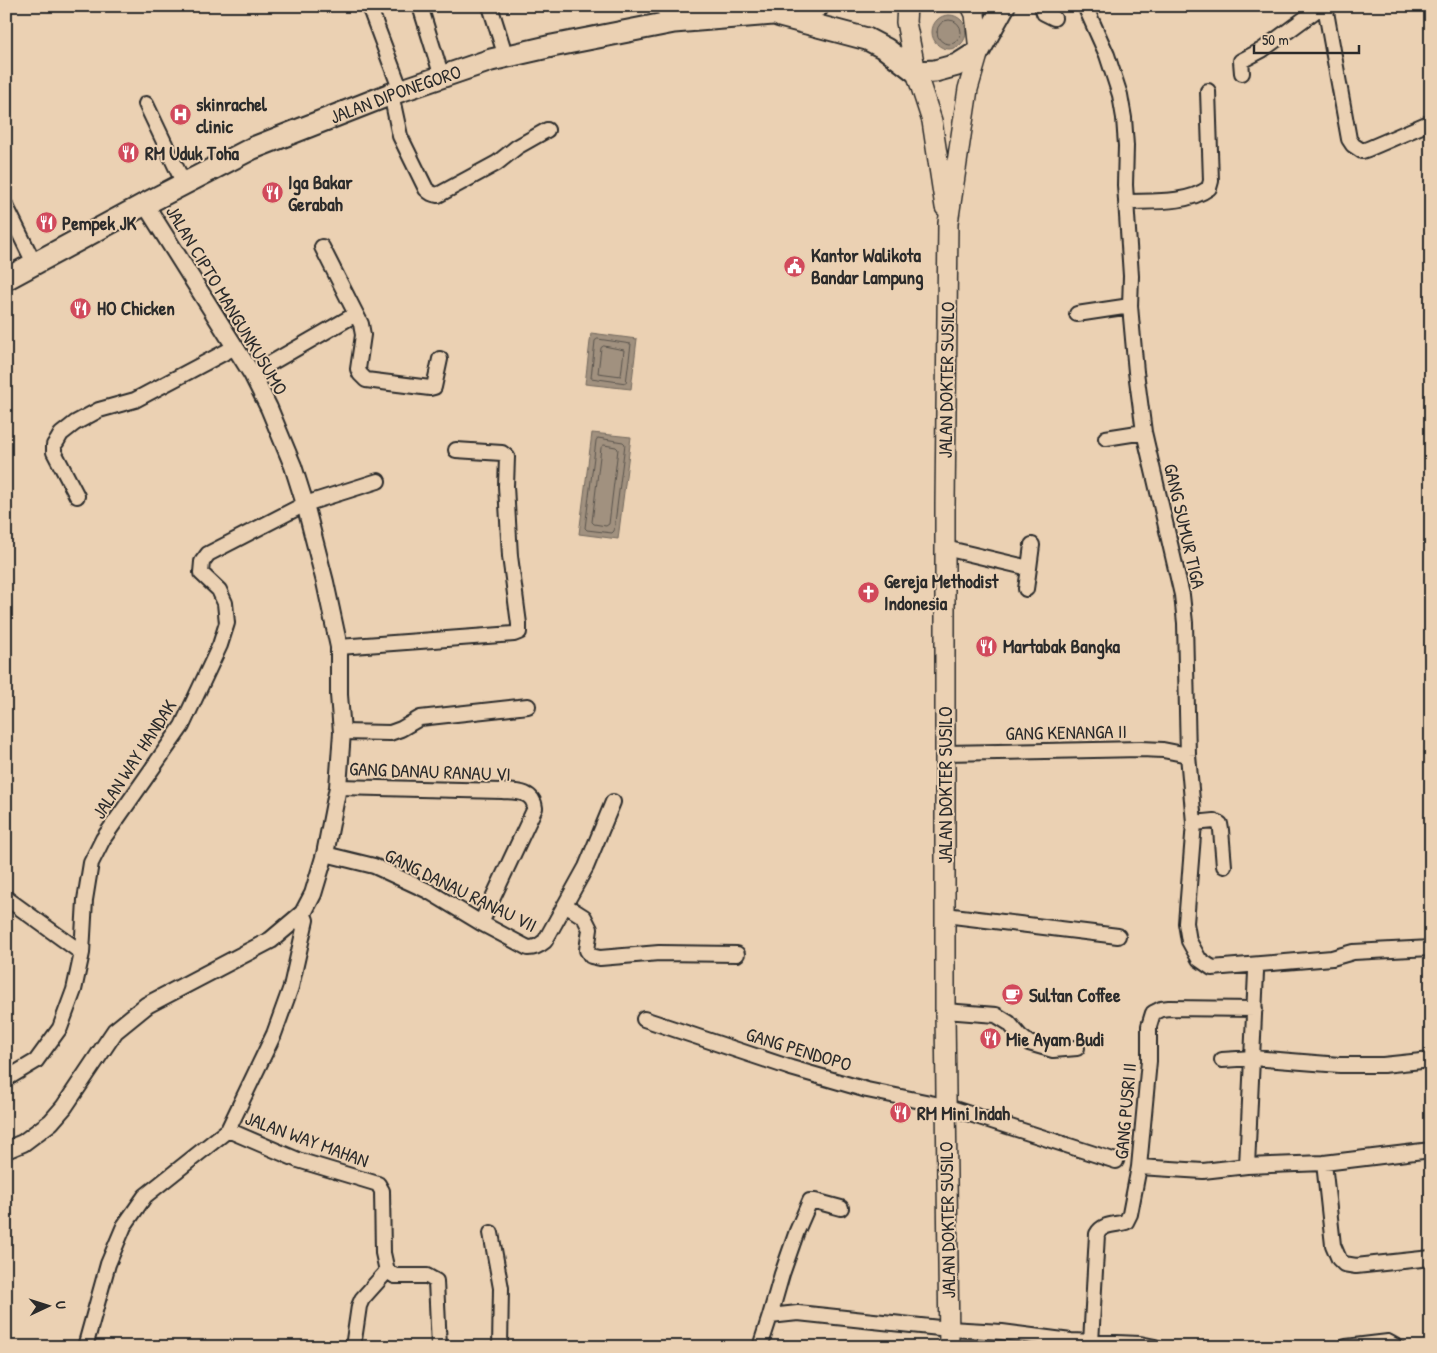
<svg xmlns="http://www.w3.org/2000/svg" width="1437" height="1353" viewBox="0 0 1437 1353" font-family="'Patrick Hand',sans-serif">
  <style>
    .water { fill: #a1917f; stroke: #72685d }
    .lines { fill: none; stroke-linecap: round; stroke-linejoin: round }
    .shore { stroke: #5a544d; stroke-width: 1 }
    .minor-casing { stroke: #2b2b2b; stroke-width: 18 }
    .tertiary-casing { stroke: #2b2b2b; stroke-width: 20 }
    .secondary-casing { stroke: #2b2b2b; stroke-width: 22 }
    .primary-casing { stroke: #2b2b2b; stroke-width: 25 }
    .minor { stroke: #ebd1b3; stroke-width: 14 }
    .tertiary { stroke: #ebd1b3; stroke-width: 16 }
    .secondary { stroke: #ebd1b3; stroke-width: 19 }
    .primary { stroke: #ebd1b3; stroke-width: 21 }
    .labels { text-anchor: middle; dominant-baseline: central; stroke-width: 4; stroke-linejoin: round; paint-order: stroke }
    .street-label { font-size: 19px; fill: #2b2b2b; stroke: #ebd1b3 }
    .poi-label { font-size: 19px; font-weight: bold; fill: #2b2b2b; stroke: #ebd1b3; text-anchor: start }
  </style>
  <rect width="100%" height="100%" fill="#ebd1b3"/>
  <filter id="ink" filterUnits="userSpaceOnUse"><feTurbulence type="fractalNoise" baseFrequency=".02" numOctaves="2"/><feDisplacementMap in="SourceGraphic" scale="10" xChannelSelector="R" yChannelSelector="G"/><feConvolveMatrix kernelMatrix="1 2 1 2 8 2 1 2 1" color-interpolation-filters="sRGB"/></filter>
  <g filter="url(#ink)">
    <!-- water -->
    <path class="water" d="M932 32a17 17 0 1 1 34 0a17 17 0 1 1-34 0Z
      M591 333 637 339 631 389 585 384Z
      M592 433 631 437 618 539 579 534Z"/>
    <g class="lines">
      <!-- shore -->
      <path class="shore" d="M937 32a12 12 0 1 1 24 0a12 12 0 1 1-24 0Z
        M598 339 631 344 626 383 591 378 595 341Z
        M604 346 624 350 621 376 598 373 601 348Z
        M598 438 623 442 625 444 614 531 612 533 587 530 585 528 596 441Z
        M604 445 616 447 618 449 609 524 606 526 594 524 592 522 601 448Z"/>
      <defs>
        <path id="minor" d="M369 6 401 91
          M420 6 442 77
          M490 6 506 57
          M1042 6 1044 13 1054 18
          M1085 6 1107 55 1120 95 1124 118 1126 146 1125 185 1131 276 1130 306 1136 372 1144 432 1182 595 1185 623 1188 755 1194 823 1186 923 1189 941 1199 959 1212 968 1332 958 1353 952 1431 948
          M1325 6 1349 139 1353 145 1362 151 1368 149 1431 122
          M1242 73 1241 61 1262 50 1322 6
          M391 94 400 136 426 189C430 193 432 194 438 195L497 163 517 147 547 130
          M146 104 184 184
          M1126 202C1153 201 1187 204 1209 188L1211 181 1208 91
          M6 206 34 263
          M322 247 361 324 363 335 358 369 360 374 366 380 430 388 434 387 440 359
          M1077 314 1130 306
          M252 374 356 314
          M1106 438 1144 432
          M77 496 54 452V445L57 441 61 434 75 423 99 410 135 400 235 347
          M945 548 1029 568 1026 589
          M1029 568 1032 545
          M339 647 514 634 519 632V624L510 556 506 486 507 457 502 453 456 450
          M342 732 390 733 401 729 420 718 528 706
          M945 753 1141 749 1163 750 1188 755
          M338 787 502 791C515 792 533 790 535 808L481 923
          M1194 823 1214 821 1220 824 1221 830 1224 866
          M325 854 374 866 428 891 481 923 528 948C535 948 539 946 545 941L586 867 613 802
          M6 898 82 953
          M565 905 584 917 590 929 587 950 591 956 600 958 659 953 737 954
          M945 915 1118 936
          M945 1011 996 1015 1009 1023 1020 1036 1029 1043 1053 1050 1077 1048
          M644 1019 791 1068 867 1090 945 1106 1116 1161
          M1222 1060 1253 1058 1340 1065H1383L1431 1060
          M6 1079 36 1061 60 1028 74 990 82 953 85 900 91 863 103 839 182 726 220 645 227 623 225 603 219 590 201 573 202 562 208 554 305 504 378 481
          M228 1130 298 1160 378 1184 382 1191 383 1253 387 1271 395 1276H427L436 1281 439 1347
          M1324 1163 1333 1245 1339 1259 1344 1264 1356 1266 1431 1258
          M1247 1166 1256 972 1255 967 1251 965
          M1139 1167 1203 1171 1247 1166 1324 1163 1431 1150
          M491 1233 501 1288 500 1347
          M770 1316 782 1274 797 1231 810 1201H815L841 1208
          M1091 1343 1097 1234C1103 1223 1116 1225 1126 1222L1130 1214 1139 1167 1149 1061V1026L1153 1013 1161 1009 1169 1008 1255 1009
          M85 1347 108 1264 124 1226 145 1196 228 1130 274 1034 291 987 306 920 303 913
          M353 1347 359 1306 362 1299 387 1271
          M760 1347 770 1316 798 1313 949 1329 1002 1332 1071 1341 1140 1344 1155 1347
          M1346 1347 1388 1342 1397 1347"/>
        <path id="tertiary" d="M663 6 674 22
          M6 1150 23 1143 51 1122 64 1107 115 1031 147 1005 271 940 303 913 313 894 325 854 338 787 342 732 339 695V647L325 582 305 504 293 466 269 408 252 374 145 204"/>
        <path id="secondary" d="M907 6 906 22 916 72 932 121 945 207
          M949 1347 945 1011V504L948 223 968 89 979 51 975 14 971 6"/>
        <g id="primary">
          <path d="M780 16 867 39 886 49 916 72 935 71 957 65 979 51 1004 6"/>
          <path id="s1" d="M6 279 145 204 253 148 391 94 491 60 552 46 674 22 773 14 818 6"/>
        </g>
      </defs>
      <!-- minor casing -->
      <use href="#minor" class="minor-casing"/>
      <!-- tertiary casing -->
      <use href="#tertiary" class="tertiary-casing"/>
      <!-- secondary casing -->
      <use href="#secondary" class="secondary-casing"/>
      <!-- primary casing -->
      <use href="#primary" class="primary-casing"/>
      <!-- minor -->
      <use href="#minor" class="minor"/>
      <!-- tertiary -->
      <use href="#tertiary" class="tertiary"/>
      <!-- secondary -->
      <use href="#secondary" class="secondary"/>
      <!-- primary -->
      <use href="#primary" class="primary"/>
    </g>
  </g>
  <!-- icons -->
  <defs>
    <symbol id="hospital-disc" viewBox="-11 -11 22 22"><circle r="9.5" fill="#d1495b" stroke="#ebd1b3"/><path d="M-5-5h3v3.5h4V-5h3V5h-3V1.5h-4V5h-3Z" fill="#fff"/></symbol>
    <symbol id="restaurant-disc" viewBox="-11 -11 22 22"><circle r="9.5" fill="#d1495b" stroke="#ebd1b3"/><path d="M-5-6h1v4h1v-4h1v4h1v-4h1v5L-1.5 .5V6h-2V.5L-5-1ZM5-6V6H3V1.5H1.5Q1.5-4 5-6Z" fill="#fff"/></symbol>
    <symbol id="civic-disc" viewBox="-11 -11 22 22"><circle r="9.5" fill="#d1495b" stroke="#ebd1b3"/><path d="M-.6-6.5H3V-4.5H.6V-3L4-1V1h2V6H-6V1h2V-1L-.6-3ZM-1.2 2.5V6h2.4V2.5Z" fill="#fff"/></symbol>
    <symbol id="church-disc" viewBox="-11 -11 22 22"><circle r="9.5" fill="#d1495b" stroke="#ebd1b3"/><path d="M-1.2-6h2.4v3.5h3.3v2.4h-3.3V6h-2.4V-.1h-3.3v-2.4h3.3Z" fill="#fff"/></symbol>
    <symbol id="cafe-disc" viewBox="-11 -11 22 22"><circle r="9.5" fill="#d1495b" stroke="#ebd1b3"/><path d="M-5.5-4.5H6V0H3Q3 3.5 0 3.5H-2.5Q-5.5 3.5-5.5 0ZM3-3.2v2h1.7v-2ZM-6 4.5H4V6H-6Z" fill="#fff"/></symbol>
  </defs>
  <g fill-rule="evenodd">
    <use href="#hospital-disc" x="168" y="102" width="25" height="25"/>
    <use href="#restaurant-disc" x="116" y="140" width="25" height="25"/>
    <use href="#restaurant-disc" x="260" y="180" width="25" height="25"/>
    <use href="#restaurant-disc" x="34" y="210" width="25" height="25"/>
    <use href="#civic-disc" x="782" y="254" width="25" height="25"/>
    <use href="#restaurant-disc" x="68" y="296" width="25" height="25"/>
    <use href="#church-disc" x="856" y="580" width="25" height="25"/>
    <use href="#restaurant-disc" x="974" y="634" width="25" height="25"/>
    <use href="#cafe-disc" x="1000" y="982" width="25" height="25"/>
    <use href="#restaurant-disc" x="978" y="1026" width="25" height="25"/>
    <use href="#restaurant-disc" x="888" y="1100" width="25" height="25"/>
  </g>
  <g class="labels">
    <!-- street labels -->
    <g class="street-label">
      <text stroke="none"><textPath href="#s1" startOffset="432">JALAN DIPONEGORO</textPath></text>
      <text transform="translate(227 300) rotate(59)">JALAN CIPTO MANGUNKUSUMO</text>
      <text transform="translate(946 380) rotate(-89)">JALAN DOKTER SUSILO</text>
      <text transform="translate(1185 526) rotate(77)">GANG SUMUR TIGA</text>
      <text transform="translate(1066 732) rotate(-1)">GANG KENANGA II</text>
      <text transform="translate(134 759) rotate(-57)">JALAN WAY HANDAK</text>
      <text transform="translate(430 771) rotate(2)">GANG DANAU RANAU VI</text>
      <text transform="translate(945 785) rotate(-90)">JALAN DOKTER SUSILO</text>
      <text transform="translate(461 890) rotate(26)">GANG DANAU RANAU VII</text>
      <text transform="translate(799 1049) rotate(17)">GANG PENDOPO</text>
      <text transform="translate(1125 1111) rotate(-85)">GANG PUSRI II</text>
      <text transform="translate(307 1139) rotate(20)">JALAN WAY MAHAN</text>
      <text transform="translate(947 1220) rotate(-91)">JALAN DOKTER SUSILO</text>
    </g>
    <!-- poi labels -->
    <g class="poi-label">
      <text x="196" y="104">skinrachel<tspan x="196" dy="22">clinic</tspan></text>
      <text x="145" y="153">RM Uduk Toha</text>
      <text x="288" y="182">Iga Bakar<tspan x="288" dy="22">Gerabah</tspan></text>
      <text x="62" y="223">Pempek JK</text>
      <text x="811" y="255">Kantor Walikota<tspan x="811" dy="22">Bandar Lampung</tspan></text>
      <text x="97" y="308">HO Chicken</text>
      <text x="884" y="581">Gereja Methodist<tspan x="884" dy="22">Indonesia</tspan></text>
      <text x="1003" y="646">Martabak Bangka</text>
      <text x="1029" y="995">Sultan Coffee</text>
      <text x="1006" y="1039">Mie Ayam Budi</text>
      <text x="917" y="1113">RM Mini Indah</text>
    </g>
  </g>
  <!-- margin -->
  <rect width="1437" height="1353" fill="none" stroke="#ebd1b3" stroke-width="25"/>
  <rect x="12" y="12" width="1412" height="1328" fill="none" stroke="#2b2b2b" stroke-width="2" filter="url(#ink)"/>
  <!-- north arrow -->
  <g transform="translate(48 1306) rotate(86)" stroke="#ebd1b3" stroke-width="4" paint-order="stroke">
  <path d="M0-4L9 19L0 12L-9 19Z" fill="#2b2b2b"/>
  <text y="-8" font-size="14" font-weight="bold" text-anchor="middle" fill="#2b2b2b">U</text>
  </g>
  <!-- scale -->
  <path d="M1254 45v8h105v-8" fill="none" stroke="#2b2b2b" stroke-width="2.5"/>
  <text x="1262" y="45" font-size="15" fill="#2b2b2b" stroke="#ebd1b3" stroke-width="4" paint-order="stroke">50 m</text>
</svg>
